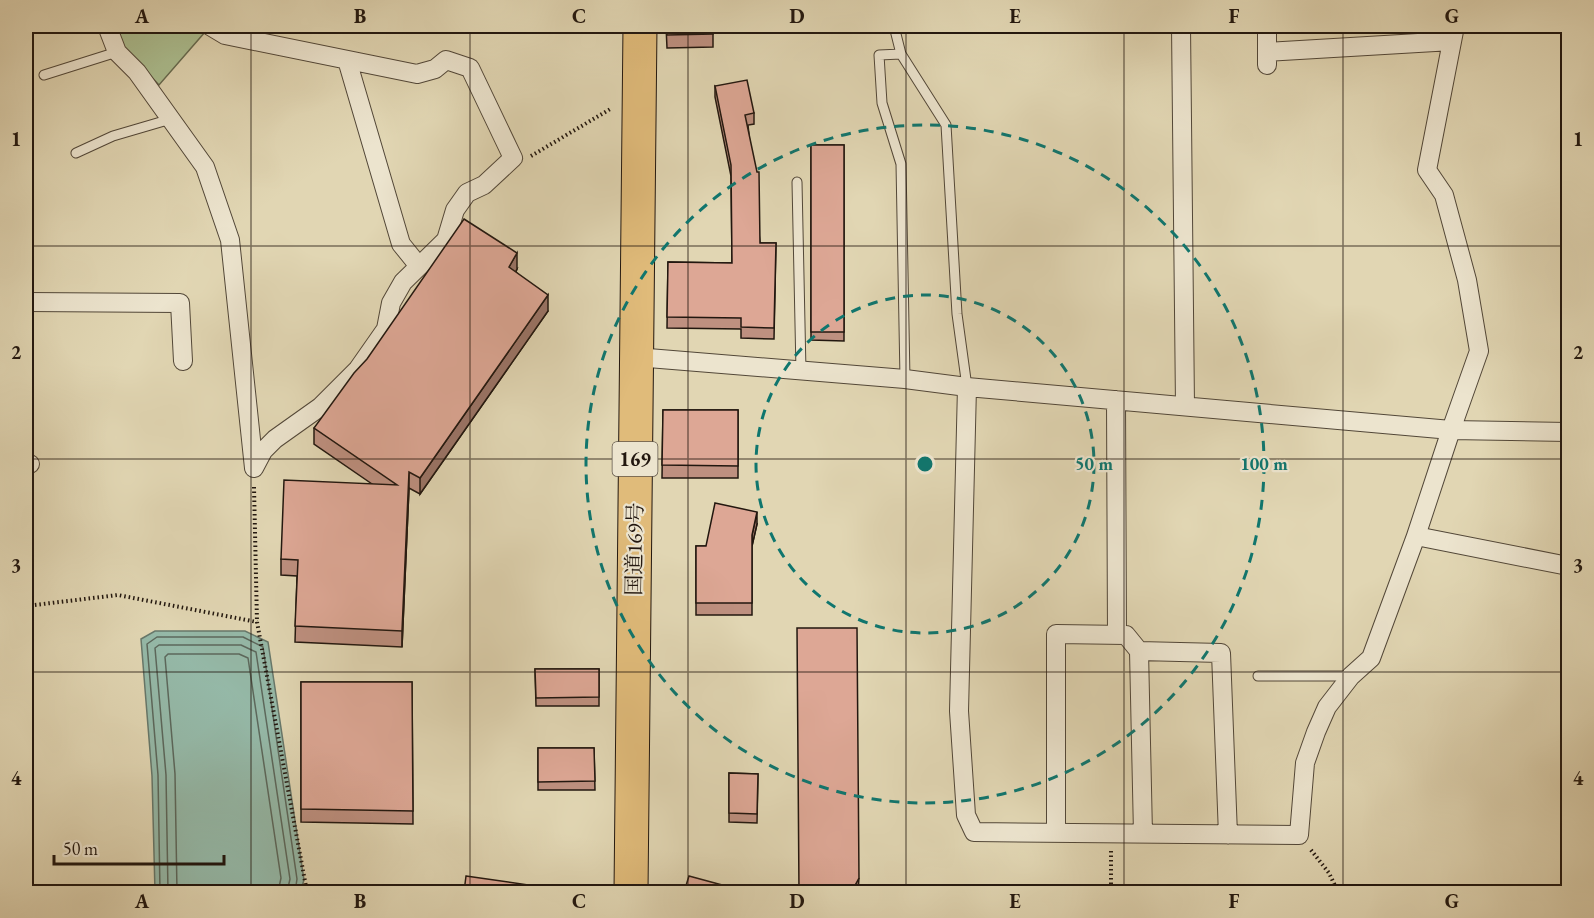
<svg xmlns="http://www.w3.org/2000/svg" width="1594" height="918" viewBox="0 0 1594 918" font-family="'EB Garamond','Noto Serif JP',serif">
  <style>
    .green { fill: #acbf91; stroke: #676b50; stroke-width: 1.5 }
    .water { fill: #95b9a8; stroke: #67786b; stroke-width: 1.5 }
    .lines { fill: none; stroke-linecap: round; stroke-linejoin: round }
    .shore { stroke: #5c685c; stroke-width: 1.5 }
    .lane-casing { stroke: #524738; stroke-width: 11 }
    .street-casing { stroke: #524738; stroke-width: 20 }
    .highway-casing { stroke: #22170f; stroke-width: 35 }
    .path { stroke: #22170f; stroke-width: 4; stroke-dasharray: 1.5 3; stroke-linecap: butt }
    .lane { stroke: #ece4ce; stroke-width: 9 }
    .street { stroke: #ece4ce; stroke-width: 18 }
    .highway { stroke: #e0bb7a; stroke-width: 33 }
    .wall { fill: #be9080; stroke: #22170f; stroke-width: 1.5 }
    .shaded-wall { fill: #9b7568; stroke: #22170f; stroke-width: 1.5 }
    .building { fill: #dda795; stroke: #22170f; stroke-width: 1.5 }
    .grid { fill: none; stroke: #22170f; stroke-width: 1.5; stroke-opacity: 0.55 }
    .ring { fill: none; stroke: #0f766e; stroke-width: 3; stroke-dasharray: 10 8 }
    .labels { text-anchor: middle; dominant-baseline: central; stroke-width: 4.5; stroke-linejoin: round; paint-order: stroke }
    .shield { fill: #ece4ce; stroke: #5f5448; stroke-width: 1.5 }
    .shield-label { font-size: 20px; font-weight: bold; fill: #22170f }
    .street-label { font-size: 21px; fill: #22170f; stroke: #ece4ce }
    .centre { fill: #0f766e; stroke: #ece4ce; stroke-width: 3 }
    .ring-label { font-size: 18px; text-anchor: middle; font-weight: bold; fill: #0f766e; stroke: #ece4ce; stroke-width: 4.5; stroke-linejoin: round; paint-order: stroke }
    .neatline { fill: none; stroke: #22170f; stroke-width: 2 }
    .grid-label { font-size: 20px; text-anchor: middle; font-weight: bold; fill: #22170f }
  </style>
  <rect width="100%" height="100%" fill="#e1d6b3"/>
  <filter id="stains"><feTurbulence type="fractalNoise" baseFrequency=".00333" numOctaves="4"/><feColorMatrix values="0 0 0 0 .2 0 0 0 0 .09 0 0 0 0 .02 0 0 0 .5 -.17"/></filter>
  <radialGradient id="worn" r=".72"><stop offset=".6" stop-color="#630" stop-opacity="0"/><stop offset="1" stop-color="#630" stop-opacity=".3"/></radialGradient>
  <!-- green -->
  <path class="green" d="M116 26H198L205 32 159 85 125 49Z"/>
  <!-- water -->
  <path class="water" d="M155 631H245L268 642 304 880 300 892H155L152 776 141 639Z"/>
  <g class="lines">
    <!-- shore -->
    <path class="shore" d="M160 892 158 775 147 644 157 637H243L263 647 297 879 295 892
      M168 892 166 775 155 648 159 645H241L256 652 290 879 287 892
      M177 892 175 774 165 657 168 654H239L248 658 281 878 278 892"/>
    <defs>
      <path id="lane" d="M894 26 901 54 946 125 957 314 967 387
        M901 54 879 55 882 103 901 164 905 379
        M44 75 117 52
        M76 153 113 136 171 119
        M797 182 801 371
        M1258 676H1351"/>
      <path id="street" d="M107 26 117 52 137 72 205 167 230 240 254 468
        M210 26 225 35 417 74 435 69 446 60 470 68 513 158 484 185 467 193 455 210 446 240 403 282 391 303 386 329 358 369 320 407 275 439 263 451 254 468
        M1181 26 1185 406
        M1267 26V65
        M1455 26 1427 170 1444 195 1467 280 1479 351 1451 430 1568 432
        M1267 52 1452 41
        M347 60 401 244 418 265
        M26 302 180 303 183 361
        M636 357 905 379 967 387 1451 430 1416 536 1568 566
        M967 387 959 711 966 815 974 832 1299 835 1305 763 1316 732 1327 707 1351 676 1371 658 1416 536
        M1116 400 1117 635
        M26 464H30
        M1139 651 1143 834
        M1056 833V634L1126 635 1139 651 1221 653 1228 835"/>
      <path id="highway" d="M631 892 640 26"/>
    </defs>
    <!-- lane casing -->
    <use href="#lane" class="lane-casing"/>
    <!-- street casing -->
    <use href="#street" class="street-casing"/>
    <!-- highway casing -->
    <use href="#highway" class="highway-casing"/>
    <!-- path -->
    <path class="path" d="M531 156 612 108
      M254 487 257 622 307 892
      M26 606 118 595 257 622
      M1311 850 1329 873 1338 892
      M1111 851V892"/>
    <!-- lane -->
    <use href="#lane" class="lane"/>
    <!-- street -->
    <use href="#street" class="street"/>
    <!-- highway -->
    <use href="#highway" class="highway"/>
  </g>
  <!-- wall -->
  <path class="wall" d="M666 26H713V47L667 48Z
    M715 86 754 113V124L748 125 760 243H776L774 339 741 338V329L667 328 668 262 732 263 731 176 715 97Z
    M811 145H844V341L811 340Z
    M517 269 516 272 548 311 420 494 409 488 402 647 295 642 297 576 281 575V559L372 484 314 444V428Z
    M663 410H738V478H662Z
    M757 524 752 546V615H696V546H706Z
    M535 669H599V706H536Z
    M301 682H412L413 824 301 822Z
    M538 748H594L595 790H538Z
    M729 773 758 774 757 823 729 822Z"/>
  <!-- shaded-wall -->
  <path class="shaded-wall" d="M517 253V269L509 283V267Z
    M548 295V311L420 494V478Z
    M409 472V488L402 647V631Z
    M757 512V524L752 546V535Z
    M859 878 858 892H850Z"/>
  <!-- building -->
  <path class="building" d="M666 26H713V34L667 35Z
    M747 80 754 113 745 115 757 172H759L760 243H776L774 328 741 327V318L667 317 668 262 732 263 731 165 715 86Z
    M811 145H844V332H811Z
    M464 219 517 253 509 267 548 295 420 478 409 472 402 631 295 626 298 560 281 559 284 480 397 485 314 428 354 373 367 359Z
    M663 410H738V466L662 465Z
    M715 503 757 512 752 535V603H696V546H706Z
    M797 628H857L859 878 853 889 850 892H799Z
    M535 669H599V697L536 698Z
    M301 682H412L413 811 301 809Z
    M538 748H594L595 781 538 782Z
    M729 773 758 774 757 814 729 813Z
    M466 876 556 889 555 892H464Z
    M689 876 748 892H684Z"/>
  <!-- grid -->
  <path class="grid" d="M251 26V892M470 26V892M688 26V892M906 26V892M1124 26V892M1343 26V892M26 246H1568M26 459H1568M26 672H1568"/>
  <!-- distance rings -->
  <g class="ring">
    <circle cx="925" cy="464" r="169"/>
    <circle cx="925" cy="464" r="339"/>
  </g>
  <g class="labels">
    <!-- shield labels -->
    <rect class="shield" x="612.5" y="442" width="45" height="34" rx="4.5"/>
    <g class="shield-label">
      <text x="635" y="459">169</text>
    </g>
    <!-- street labels -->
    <g class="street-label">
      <text transform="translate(634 549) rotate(-89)">国道169号</text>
    </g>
  </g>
  <circle cx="925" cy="464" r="9" class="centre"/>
  <g class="ring-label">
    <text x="1094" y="470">50 m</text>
    <text x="1264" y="470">100 m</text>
  </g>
  <!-- margin -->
  <rect width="1594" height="918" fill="none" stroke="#e1d6b3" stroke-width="66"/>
  <!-- scale -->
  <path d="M54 855v9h170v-9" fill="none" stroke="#22170f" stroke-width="3"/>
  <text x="63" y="855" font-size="18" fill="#22170f" stroke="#ece4ce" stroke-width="4.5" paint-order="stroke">50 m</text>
  <rect x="33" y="33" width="1528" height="852" class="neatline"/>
  <g class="grid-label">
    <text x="142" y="23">A</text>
    <text x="360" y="23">B</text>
    <text x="579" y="23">C</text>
    <text x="797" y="23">D</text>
    <text x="1015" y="23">E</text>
    <text x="1234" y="23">F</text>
    <text x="1452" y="23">G</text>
    <text x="16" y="146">1</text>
    <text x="1578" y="146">1</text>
    <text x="16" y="359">2</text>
    <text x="1578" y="359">2</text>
    <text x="16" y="572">3</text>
    <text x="1578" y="572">3</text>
    <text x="16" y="785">4</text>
    <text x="1578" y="785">4</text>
    <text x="142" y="908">A</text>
    <text x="360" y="908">B</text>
    <text x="579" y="908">C</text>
    <text x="797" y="908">D</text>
    <text x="1015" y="908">E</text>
    <text x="1234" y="908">F</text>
    <text x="1452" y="908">G</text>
  </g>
  <rect width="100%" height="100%" filter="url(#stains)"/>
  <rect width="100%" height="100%" fill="url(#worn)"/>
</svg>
